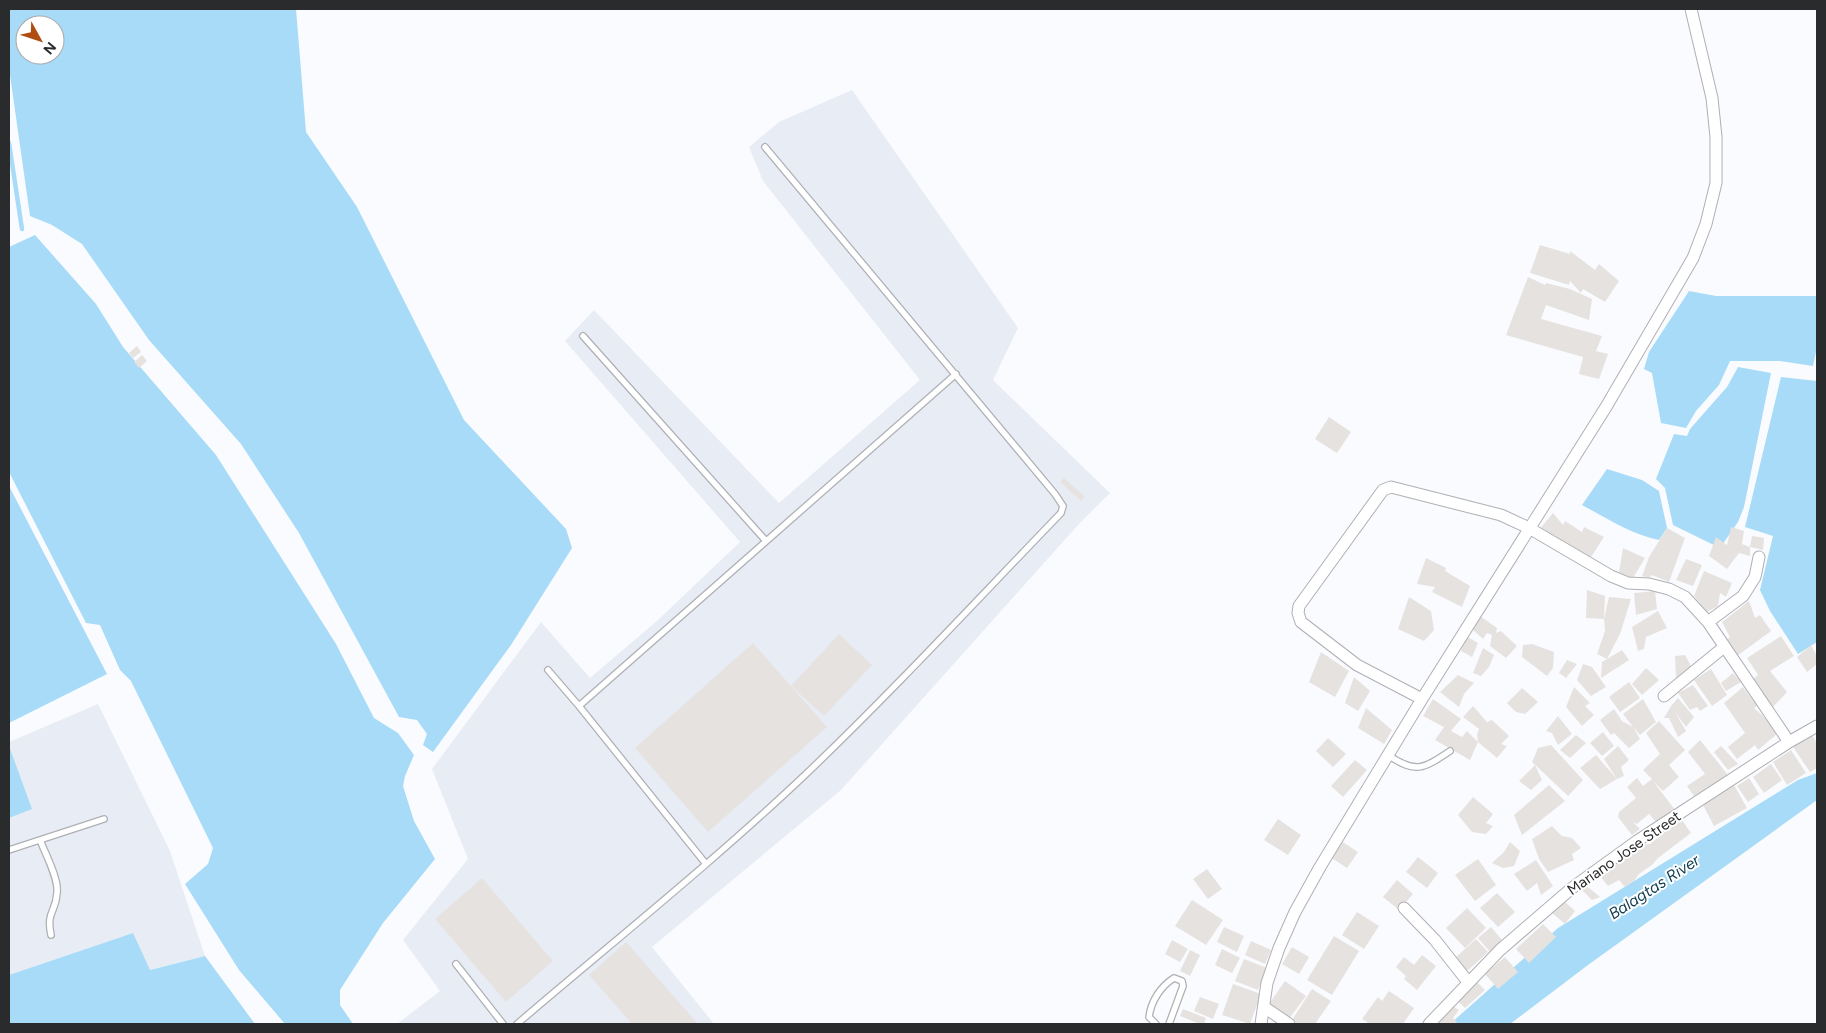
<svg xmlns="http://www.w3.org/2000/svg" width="1826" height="1033" viewBox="0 0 1826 1033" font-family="Figtree,sans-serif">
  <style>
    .built { fill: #e8ecf5 }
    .water { fill: #a7dbf7; fill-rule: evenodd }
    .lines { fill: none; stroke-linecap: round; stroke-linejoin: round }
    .stream { stroke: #a7dbf7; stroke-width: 4.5 }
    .building { fill: #e6e2e0 }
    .service-casing { stroke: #aeb0b4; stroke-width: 8 }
    .minor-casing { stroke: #aeb0b4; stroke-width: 13 }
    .service { stroke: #fff; stroke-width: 5.5 }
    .minor { stroke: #fff; stroke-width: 11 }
    .labels { text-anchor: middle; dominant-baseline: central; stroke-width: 4; stroke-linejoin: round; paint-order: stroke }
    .street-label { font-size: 15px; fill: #2a2b2c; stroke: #fff }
    .water-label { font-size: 16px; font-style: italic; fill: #154054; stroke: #fff }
  </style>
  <rect width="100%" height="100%" fill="#fafbff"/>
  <!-- built -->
  <path class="built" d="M852 90 1018 328 993 380 1110 493 1078 525 841 790 652 947 714 1024H397L440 991 403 940 468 859 432 769 541 622 590 678 658 620 740 542 565 341 594 310 779 503 920 380 763 181 749 147 779 122Z
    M98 704 170 851 205 956 149 970 133 933 9 975V742Z"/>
  <!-- water -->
  <path class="water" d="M9 9H296L306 132 357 207 464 420 566 529 572 548 511 645 433 752 423 745 427 734 417 720 399 717 299 533 241 444 149 340 82 244 52 225 30 216 9 68ZM25 25H55V55H25Z
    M35 235 96 304 123 347 216 455 336 644 374 718 398 733 414 755 405 776 403 786 414 821 435 859 383 923 340 990V1005L353 1024H285L239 970 185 884 208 864 213 848 131 681 120 670 100 625 86 623 9 472V247Z
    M1689 291 1716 296H1817V347L1813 366 1780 361H1730L1719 385 1696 411 1686 428 1661 423 1652 373 1644 369 1649 352Z
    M1738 367 1771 373 1744 507 1738 522 1720 548 1673 525 1665 488 1656 479 1674 434 1687 436 1690 429 1727 387Z
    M1781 377 1817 381V642L1798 654 1770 611 1760 590 1773 536 1745 527Z
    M1607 469 1642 480 1659 491 1667 528 1659 540C1633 535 1606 518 1582 505Z
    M9 486 107 674 9 723Z
    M9 746 32 809 9 818Z
    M1817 773V800L1588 965 1510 1024H1450L1558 928 1798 780Z
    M133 933 150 970 205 956 255 1024H9V975Z"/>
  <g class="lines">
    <!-- stream -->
    <path class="stream" d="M9 143 22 229"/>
  </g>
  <!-- building -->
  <path class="building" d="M1540 245 1570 254V251L1595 270 1599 264 1619 281 1605 302 1583 289 1581 293 1570 281 1569 285 1530 273Z
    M1528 277 1545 285 1546 283 1570 289 1592 299 1589 320 1546 305 1541 319 1602 336 1596 351 1608 354 1599 379 1579 374 1583 357 1506 335Z
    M137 346 141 352 133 358 129 353Z
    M142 355 147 361 139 368 134 362Z
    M1329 417 1351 432 1337 453 1315 439Z
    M1064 478 1085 497 1081 501 1060 482Z
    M1553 513 1563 525 1565 521 1582 532 1584 527 1604 537 1591 557 1575 548 1552 541 1556 536 1539 530Z
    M1731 527 1744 531 1742 544 1750 547V556L1739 553 1727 569 1709 556 1716 537 1727 545Z
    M1667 528 1685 538 1669 582 1652 575 1649 578 1642 576 1649 557Z
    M1752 536 1764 538 1763 550 1750 547Z
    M1623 548 1645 558 1633 578 1619 572Z
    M1426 558 1446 568 1445 571 1470 586 1462 607 1432 592 1435 587 1417 584Z
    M1686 559 1702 565 1693 586 1676 580Z
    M1704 571 1732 583 1726 597 1720 593 1718 606 1707 612 1694 596Z
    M1587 590 1605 596 1604 619 1586 618Z
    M1655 591 1657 609 1636 615 1634 593Z
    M1409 597 1431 611 1434 630 1424 641 1398 629Z
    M1609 597 1631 599 1620 634 1607 659 1622 650 1629 660 1601 678 1602 662 1607 659 1597 654 1605 631 1604 619Z
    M1749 601 1755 618 1760 615 1771 631 1737 656 1726 640 1730 637 1722 622Z
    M1658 611 1667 628 1646 637 1644 649 1638 651 1632 627Z
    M1480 616 1497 628 1496 633 1501 631 1517 646 1506 658 1490 646 1492 635 1487 633 1483 639 1473 630Z
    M839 634 872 665 824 716 791 686Z
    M1466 636 1478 643 1472 657 1461 651Z
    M1781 636 1794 656 1770 671 1787 692 1773 707 1752 680 1758 675 1747 658Z
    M753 643 827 727 708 832 635 748Z
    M1532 644 1554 652 1553 668 1547 676 1522 657 1523 645Z
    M1811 645 1817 656V664L1807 672 1797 657Z
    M1483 648 1494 655 1489 667 1481 676 1473 673Z
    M1321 652 1349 671 1335 697 1309 682Z
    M1685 655 1691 666 1676 679 1675 656Z
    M1567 660 1577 664 1566 678 1559 673Z
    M1583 664 1592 667 1606 687 1591 696 1577 680Z
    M1646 668 1659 680 1642 695 1632 684Z
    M1711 669 1727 695 1712 706 1694 680Z
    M1733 673 1741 682 1726 691 1721 683Z
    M1458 675 1474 683 1464 694 1459 707 1440 692Z
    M1354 677 1370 691 1358 711 1345 703Z
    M1629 682 1640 698 1620 712 1609 697Z
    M1693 685 1708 706 1700 711 1697 707 1690 710 1678 693Z
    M1574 687 1590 703 1585 706 1594 715 1582 726 1566 707Z
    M1743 687 1757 706 1754 708 1763 716 1777 734 1758 750 1755 745 1737 759 1728 747 1745 733 1724 703Z
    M1522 688 1538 702 1525 714 1516 712 1507 703Z
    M1678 698 1694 717 1686 727 1675 712 1686 731 1678 737 1669 718H1664L1671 706Z
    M1433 699 1461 719 1451 731 1462 737 1467 731 1478 742 1470 760 1435 740 1444 727 1423 716Z
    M1643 699 1656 722 1640 735 1633 727 1640 739 1629 748 1614 733 1611 735 1600 720 1614 709 1622 721 1633 727 1623 714Z
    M1473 706 1487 722 1492 720 1509 736 1501 744 1507 746 1497 758 1478 742 1477 735 1479 729 1463 717Z
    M1366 708 1392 730 1384 744 1358 728Z
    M1558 716 1572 734 1558 745 1552 733 1546 731Z
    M1659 721 1685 750 1669 765 1679 777 1663 791 1653 781 1675 810 1657 823 1649 814 1637 824 1633 822 1640 829 1632 835 1618 817 1619 812 1636 798 1627 787 1637 778 1643 786 1652 779 1643 770 1660 754 1646 733Z
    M1603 732 1614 746 1602 756 1590 743Z
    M1576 735 1586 743 1570 758 1560 750Z
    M1812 735 1817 743V768L1810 772 1793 747Z
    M1328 738 1346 754 1333 767 1316 751Z
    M1700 740 1728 775 1694 796 1687 786 1705 774 1688 752Z
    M1551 745 1583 780 1568 796 1532 762 1538 748Z
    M1618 746 1629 760 1621 767 1624 776 1617 779 1604 759Z
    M1721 746 1738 764 1728 770 1714 752Z
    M1791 750 1806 773 1787 785 1773 762Z
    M1596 755 1617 779 1600 789 1580 768Z
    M1355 760 1367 770 1343 797 1331 786Z
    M1771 764 1782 780 1764 793 1753 777Z
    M1535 765 1542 780 1531 790 1519 781Z
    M1749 778 1759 794 1748 802 1737 786Z
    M1549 785 1565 801 1522 835 1514 815Z
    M1734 785 1747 808 1714 826 1702 803Z
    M1473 797 1493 814 1486 823 1493 826 1486 834 1472 832 1458 815Z
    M1278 819 1301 835 1288 855 1264 840Z
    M1682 820 1691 833 1658 858 1652 865 1639 874 1634 881 1625 887 1619 880 1608 886 1599 875 1639 845 1650 844 1665 832Z
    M1552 826 1562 836 1572 838 1581 848 1572 854 1574 860 1548 872 1539 859 1532 839Z
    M1341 841 1358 852 1347 868 1330 857Z
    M1510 842 1520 851 1514 866 1503 868 1492 863 1504 852Z
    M1418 857 1438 873 1427 888 1406 872Z
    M1478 859 1496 885 1475 901 1455 875Z
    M1536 860 1553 886 1541 895 1537 883 1527 891 1514 874Z
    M1207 869 1222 889 1208 899 1193 879Z
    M482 878 553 961 506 1002 435 919Z
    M1397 880 1413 894 1399 910 1383 897Z
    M1588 887 1600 897 1592 900 1580 888Z
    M1497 893 1515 912 1498 927 1480 908Z
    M1192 900 1223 920 1206 945 1175 926Z
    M1564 901 1575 911 1565 924 1551 912Z
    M1467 908 1486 928 1465 948 1446 928Z
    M1357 912 1379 926 1364 949 1342 935Z
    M1543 924 1556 937 1529 963 1516 949Z
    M1224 927 1244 936 1237 952 1217 942Z
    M1491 927 1502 940 1490 952 1478 938Z
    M1334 936 1359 951 1332 995 1307 980Z
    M1476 939 1488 952 1466 972 1454 959Z
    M1172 940 1188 949 1180 962 1165 954Z
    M1251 941 1271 950 1265 964 1245 955Z
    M626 942 698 1024H632L589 975Z
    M1292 947 1309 957 1299 974 1282 964Z
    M1222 949 1240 958 1232 973 1215 965Z
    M1190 950 1200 955 1190 976 1180 971Z
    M1422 955 1436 966 1417 990 1404 979 1406 976 1396 967 1404 957 1414 965Z
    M1505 957 1518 972 1498 989 1485 974Z
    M1244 959 1267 968 1258 990 1235 981Z
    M1285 981 1306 996 1289 1019 1269 1004Z
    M1476 981 1485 990 1465 1008 1456 999Z
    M1233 984 1261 994 1250 1024 1222 1015Z
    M1312 989 1331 1001 1315 1024H1298L1292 1020Z
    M1389 991 1414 1008 1403 1024H1370L1362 1019 1378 997 1382 1001Z
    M1200 997 1219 1004 1213 1019 1194 1011Z
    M1451 1005 1459 1010 1453 1018 1457 1022 1455 1024H1437Z
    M1183 1009 1206 1018 1204 1024H1200L1180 1016Z"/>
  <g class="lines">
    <defs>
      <path id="service" d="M583 336 766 541
        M548 670 579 706 706 864
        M579 706 956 374
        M1388 755C1416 774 1423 769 1450 751
        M40 840C45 853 59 879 57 893 56 913 46 911 51 935
        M9 850 104 819
        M456 964 503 1024
        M517 1024C613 942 713 862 805 775 893 691 976 601 1061 513L1063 506 1055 494 765 147
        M1156 1024 1149 1017C1151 1001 1161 986 1174 978L1182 981 1183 986 1169 1024"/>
      <path id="minor" d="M1708 622 1743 596 1755 577 1759 557
        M1664 696 1724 647
        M1422 699 1357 665 1301 622 1298 613 1299 606 1383 490 1391 487 1501 515 1529 528 1611 576 1628 583 1649 584 1669 589 1685 597 1708 622 1789 742
        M1404 908 1435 940 1468 982
        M1264 1007 1289 1024
        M1261 1024 1267 983 1279 948 1295 912 1320 867 1422 699 1606 407 1693 258 1706 224 1716 183V137L1712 98 1691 9
        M1429 1024 1500 950 1572 888 1637 841 1789 742 1817 726"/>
    </defs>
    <!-- service casing -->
    <use href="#service" class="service-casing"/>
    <!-- minor casing -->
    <use href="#minor" class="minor-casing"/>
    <!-- service -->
    <use href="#service" class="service"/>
    <!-- minor -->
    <use href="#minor" class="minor"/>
  </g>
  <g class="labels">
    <!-- street labels -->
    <g class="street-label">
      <text transform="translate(1624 853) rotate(-35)">Mariano Jose Street</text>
    </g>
    <!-- water labels -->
    <g class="water-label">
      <text transform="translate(1654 887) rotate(-33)">Balagtas River</text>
    </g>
  </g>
  <!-- border -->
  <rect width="1826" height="1033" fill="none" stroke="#2a2b2c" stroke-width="20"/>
  <!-- north arrow -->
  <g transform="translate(40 40) rotate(130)"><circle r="24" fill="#ffffff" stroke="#aaaaab"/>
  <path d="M0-4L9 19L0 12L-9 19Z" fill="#b04e11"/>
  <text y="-8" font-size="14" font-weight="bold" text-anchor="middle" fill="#2a2b2c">N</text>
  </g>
</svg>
